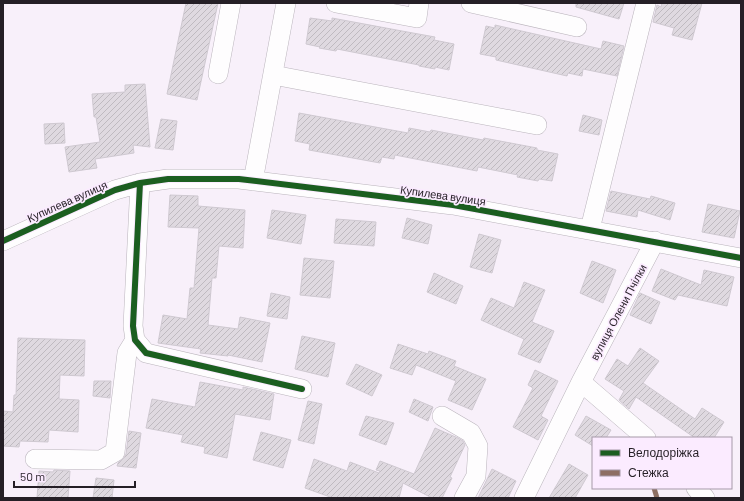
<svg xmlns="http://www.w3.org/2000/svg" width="744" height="501" viewBox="0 0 744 501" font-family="Barlow,sans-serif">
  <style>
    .building { fill: url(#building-hatch); stroke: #cfc9d1 }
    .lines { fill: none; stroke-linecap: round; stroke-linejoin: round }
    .minor-casing { stroke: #bab4bc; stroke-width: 20 }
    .minor { stroke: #fefdfe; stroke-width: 19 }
    .quiet { stroke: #8d6e63; stroke-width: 5; stroke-dasharray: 10 5; stroke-linecap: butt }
    .cycleway-casing { stroke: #fbebff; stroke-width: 8 }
    .cycleway { stroke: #1b5e20; stroke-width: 6 }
    .labels { text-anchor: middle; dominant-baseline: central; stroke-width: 3.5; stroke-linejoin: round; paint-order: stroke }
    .street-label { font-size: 11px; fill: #251f26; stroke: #fbebff }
  </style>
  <defs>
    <pattern id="building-hatch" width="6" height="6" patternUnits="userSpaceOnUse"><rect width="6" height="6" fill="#dfd9e0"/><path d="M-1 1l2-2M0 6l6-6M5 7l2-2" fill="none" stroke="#bfbac0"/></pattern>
  </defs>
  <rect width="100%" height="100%" fill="#f8f0fa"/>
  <!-- building -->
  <path class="building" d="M186 3H218L197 100 167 94Z
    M576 3H624L619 19 576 7Z
    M662 3H702L692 40 672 35 674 28 653 22 657 5 661 7Z
    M310 18 332 21V18L402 31 435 37 434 40 454 44 449 70 435 67V69L419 66V65L337 49 336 51 319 48 320 47 306 44Z
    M495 25 601 49 603 41 624 46 617 76 583 69 582 76 568 73 567 76 496 60V57L480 54 486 26 495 28Z
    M145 84 150 147 133 145 134 153 95 159 97 168 69 172 65 147 100 142 96 117H94L92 94 125 92V85Z
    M299 113 408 133 409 128 430 132 431 130 483 140 484 138 537 148V150L558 154 552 181 539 179 538 181 517 177 518 175 478 167 477 171 395 155 394 159 382 157 380 163 309 150 310 144 295 141Z
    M583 115 602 120 599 135 579 131Z
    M161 119 177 121 173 150 155 148Z
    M64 123 65 143 45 144 44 124Z
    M611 191 650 199 651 196 675 203 670 220 638 210 637 217 606 211Z
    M170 195 198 196V206L245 210 243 248 219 246 216 278H212L208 325 238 329 240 317 270 323 262 362 228 355V356L200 353 201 349 158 343 163 315 187 319 190 288H194L199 228 168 227Z
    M708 204 740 211 734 238 702 232Z
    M272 210 306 215 301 244 267 238Z
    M407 218 432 225 428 244 402 238Z
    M336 219 376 222 374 246 334 243Z
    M479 234 501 240 492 273 470 267Z
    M304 258 334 261 330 298 300 295Z
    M592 261 616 270 603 303 580 293Z
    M661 269 701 285 704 270 734 277 727 306 678 295 675 300 652 291Z
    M434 273 463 286 456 304 427 292Z
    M524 282 545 290 532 322 554 331 540 363 518 354 524 339 481 320 491 298 514 308Z
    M271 293 290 297 287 319 267 316Z
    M640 293 660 302 651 324 630 315Z
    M302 336 335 343 328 377 295 369Z
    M18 338 85 340 84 376 60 375 59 399 79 400 78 432 49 430 48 442 20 441 19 447 3 446V411L13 412 14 395H16Z
    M398 344 428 354 429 351 456 361 454 366 486 379 472 410 448 400 456 381 416 365 412 375 390 368Z
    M640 348 659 361 643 383 695 419 702 408 724 422 714 438H695L636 397 629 409 619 400 624 391 605 379 617 359 628 366Z
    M356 364 382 375 372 396 346 384Z
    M535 370 558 381 541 416 548 420 538 440 513 427 533 388 528 385Z
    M94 381H111L110 398 93 396Z
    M200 382 243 390V387L274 394 270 420 235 414 227 458 204 453 205 447 181 442 183 435 146 428 152 399 195 407Z
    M414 399 433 407 428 421 409 412Z
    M308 401 322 404 314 444 298 440Z
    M366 416 394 423 386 445 359 435Z
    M586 416 611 430 606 438H593V446L575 435Z
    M435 428 458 438 463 441 465 445 450 477 452 478 442 498H432L403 483 399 498H333L305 488 314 459 347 471 350 462 379 473 380 471 376 470 380 461 414 474Z
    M129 431 141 433 136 468 117 466 118 463 124 458 126 454Z
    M261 432 291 440 283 468 253 460Z
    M569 464 588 475 575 498H549Z
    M492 469 516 481 508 498H478Z
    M54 470 70 471 68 498H37L39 471 53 472Z
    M96 478 114 480 112 498H93Z"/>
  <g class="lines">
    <defs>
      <path id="minor" d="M336 3 417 18 419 3
        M471 3 577 27
        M218 74 231 3
        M273 75 537 125
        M253 181 286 3
        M140 183 133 326 135 340 146 353 302 389
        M590 229 646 3
        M3 241 115 190 140 183 168 179H239L453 205 741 258
        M581 382 646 438
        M442 416 471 433 478 446 476 476 464 498
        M35 459 101 460 115 452 127 353 135 340
        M696 488 705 498
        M524 498 581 382 655 241"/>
    </defs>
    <!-- minor casing -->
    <use href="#minor" class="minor-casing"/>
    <!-- minor -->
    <use href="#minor" class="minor"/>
    <!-- quiet -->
    <path class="quiet" d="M654 488 657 498"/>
    <defs>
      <path id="cycleway" d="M140 183 133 326 135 340 146 353 302 389
        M3 241 115 190 140 183 168 179H239L453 205 741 258"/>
    </defs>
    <!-- cycleway casing -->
    <use href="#cycleway" class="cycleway-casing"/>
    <!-- cycleway -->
    <use href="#cycleway" class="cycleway"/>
  </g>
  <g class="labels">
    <!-- street labels -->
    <g class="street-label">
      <text transform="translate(443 195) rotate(8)">Купилева вулиця</text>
      <text transform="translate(67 201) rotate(-24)">Купилева вулиця</text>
      <text transform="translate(618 312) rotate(-62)">вулиця Олени Пчілки</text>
    </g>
  </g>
  <!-- border -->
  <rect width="744" height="501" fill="none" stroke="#251f26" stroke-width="8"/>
  <!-- legend -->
  <rect x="592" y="437" width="140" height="52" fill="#fbebff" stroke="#a599a8"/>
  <rect x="600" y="450" width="20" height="6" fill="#1b5e20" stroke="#a599a8"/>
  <text x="628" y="457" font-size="12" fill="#251f26">Велодоріжка</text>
  <rect x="600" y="470" width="20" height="6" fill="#8d6e63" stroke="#a599a8"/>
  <text x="628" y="477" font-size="12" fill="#251f26">Стежка</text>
  <!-- scale -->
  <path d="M14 481v6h121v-6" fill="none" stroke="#251f26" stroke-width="2"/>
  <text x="20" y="481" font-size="12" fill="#251f26" stroke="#fbebff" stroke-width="3" paint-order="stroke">50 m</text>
</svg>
